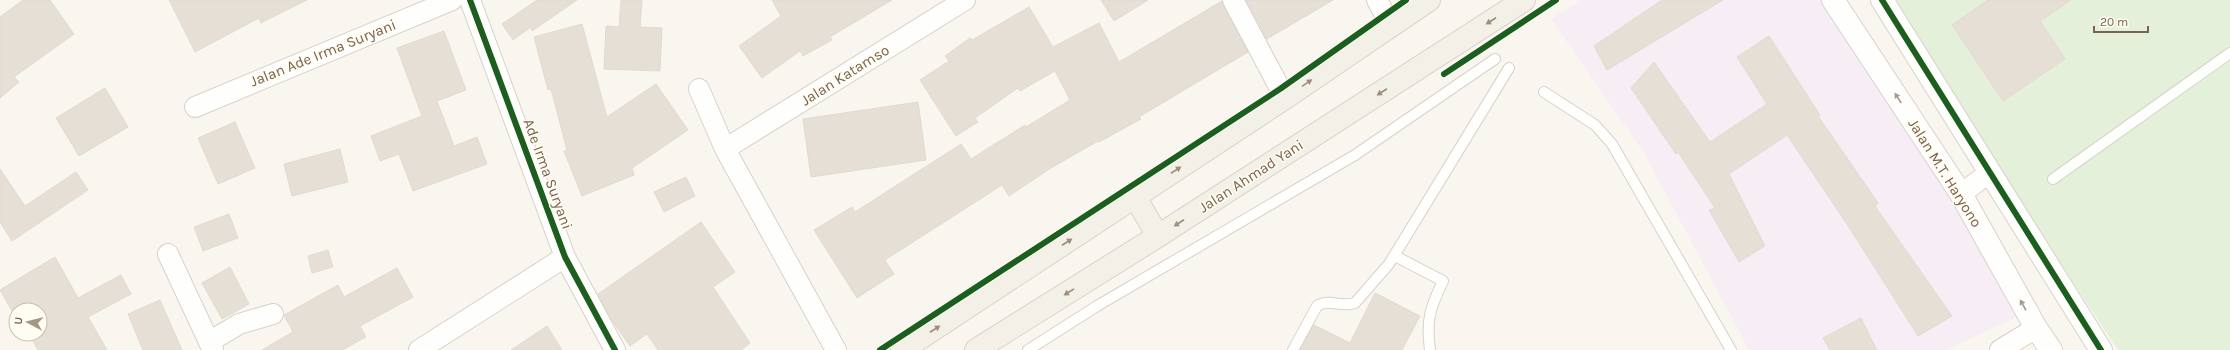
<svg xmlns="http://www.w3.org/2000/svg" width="2230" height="350" viewBox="0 0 2230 350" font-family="Karla,sans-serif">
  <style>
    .education { fill: #f7eef5 }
    .park { fill: #e4f0da }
    .building { fill: #e6dfd6; stroke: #e2dad1 }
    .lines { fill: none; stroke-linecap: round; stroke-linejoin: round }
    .lane-casing { stroke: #d7d2ca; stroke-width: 12 }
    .street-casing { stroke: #d7d2ca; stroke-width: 22 }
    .secondary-casing { stroke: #d8d2ca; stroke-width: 24 }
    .primary-casing { stroke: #dad3cb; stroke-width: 24 }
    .path { stroke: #dcd6d0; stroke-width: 2.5; stroke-dasharray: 1 3; stroke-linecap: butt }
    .lane { stroke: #fefefd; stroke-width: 10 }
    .street { stroke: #fefefd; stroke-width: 20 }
    .secondary { stroke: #fefefd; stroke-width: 22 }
    .primary { stroke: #f3f0e7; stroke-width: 22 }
    .cycleway-casing { stroke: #fffcf2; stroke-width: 8 }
    .cycleway { stroke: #1b5e20; stroke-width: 6 }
    .oneway { fill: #9e8d7a }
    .oneway2 { fill: #a8998a }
    .labels { text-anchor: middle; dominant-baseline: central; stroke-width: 3; stroke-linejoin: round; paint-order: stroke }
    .street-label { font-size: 15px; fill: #7a624c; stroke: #fffcf2 }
  </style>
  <rect width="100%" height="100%" fill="#f9f6ef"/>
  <!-- education -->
  <path class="education" d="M1581 0H1827L2023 314 1947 350H1749L1644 153 1551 19Z"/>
  <!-- park -->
  <path class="park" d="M1885 0H2230V350H2118Z"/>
  <!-- building -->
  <path class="building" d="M23 0H50L74 34 14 77 19 82 0 98V17Z
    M169 0H307L261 23 259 18 195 52Z
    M537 0H577L532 31 531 27 513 40 502 24Z
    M621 0H642L640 27 662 28 660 71 604 69 606 26 619 27Z
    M772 0H892L830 37 832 40 803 56 800 51 762 78 739 46 781 16Z
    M1101 0H1148L1114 21Z
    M1246 0H1333L1267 39Z
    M1662 0H1723L1607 70 1594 46Z
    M1988 0H2071L2040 21 2065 59 2003 101 1952 25Z
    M1222 1 1248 52 1139 117 1141 119 1099 142 1098 141 1051 168 1009 196 1002 185 885 260 894 274 857 298 814 230 852 207 855 212 961 144 971 159 1025 125 1026 127 1070 100 1055 71 1020 91 1018 88 975 118 978 122 956 136 920 80 949 61 945 56 970 38 972 40 1029 7 1053 47 1099 23 1119 62Z
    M582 24 607 117 656 84 688 130 632 168 634 175 582 196 564 151 567 150 551 89 548 90 534 37Z
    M444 31 466 90 437 101 454 146 477 137 487 164 413 191 399 154 380 161 371 136 422 116 397 48Z
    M1769 36 1820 115 1818 116 1878 203 1875 206 1952 316 1918 336 1847 224 1787 135 1729 174 1765 246 1739 262 1709 210 1715 208 1678 152 1676 154 1631 88 1654 62 1710 142 1767 104 1737 57Z
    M105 88 128 127 79 156 56 118Z
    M918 102 926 160 811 177 803 119Z
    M235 122 255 168 218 184 198 138Z
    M340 149 348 182 292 196 284 164Z
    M0 169 25 206 76 172 88 190 12 241 0 222Z
    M686 177 695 196 664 212 654 192Z
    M229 214 238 238 203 251 194 227Z
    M701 222 735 272 713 287 750 343 741 350H658L647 334 630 346 611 319 598 294Z
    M328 250 333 267 312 273 308 256Z
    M55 257 78 298 121 275 131 294 88 317 107 350H38L29 334H40V310H16V318L0 290Z
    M230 267 249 304 222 319 202 283Z
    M397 268 413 297 360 326 366 337 342 350H262L293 332 284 315 338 285 344 297Z
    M1375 293 1420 316 1402 350H1300L1314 325 1350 343Z
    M160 300 182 350H143L128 314Z
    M1861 318 1877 350H1830L1823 338Z
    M547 326 562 350H511Z"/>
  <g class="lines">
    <defs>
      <path id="lane" d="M1544 92 1595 125 1612 144 1731 350
        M2053 179 2230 53
        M1395 256 1443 281C1430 308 1426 320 1430 350
        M1028 350 1097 306 1355 155 1495 59
        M1293 350 1317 306C1329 298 1342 308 1355 303L1389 264 1509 68"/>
      <path id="street" d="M470 0 565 257 615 350
        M1233 0 1285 98
        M1377 0 1391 26
        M699 89 725 149 836 350
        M195 107 452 0
        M725 149 965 0
        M1961 194 1990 172
        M168 254 209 342
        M213 350 209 342 239 324 273 314
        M419 350 565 257
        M2000 350 2036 328"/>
      <path id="secondary" d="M1833 0 1961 194 2036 328 2051 350
        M1882 0 2101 350"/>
      <path id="primary" d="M1135 197 1158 236
        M902 350 1285 98 1429 0
        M976 350 1158 236 1524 0"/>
    </defs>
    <!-- lane casing -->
    <use href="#lane" class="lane-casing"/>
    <!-- street casing -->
    <use href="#street" class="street-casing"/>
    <!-- secondary casing -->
    <use href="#secondary" class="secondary-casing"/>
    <!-- primary casing -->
    <use href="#primary" class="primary-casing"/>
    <!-- path -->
    <path class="path" d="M1543 8 1556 0"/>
    <!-- lane -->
    <use href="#lane" class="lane"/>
    <!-- street -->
    <use href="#street" class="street"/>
    <!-- secondary -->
    <use href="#secondary" class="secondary"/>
    <!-- primary -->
    <use href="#primary" class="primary"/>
    <defs>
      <path id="cycleway" d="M470 0 565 257 615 350
        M1882 0 2101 350
        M1444 74 1556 0
        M880 350 1280 89 1406 0"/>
    </defs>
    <!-- cycleway casing -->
    <use href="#cycleway" class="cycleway-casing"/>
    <!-- cycleway -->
    <use href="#cycleway" class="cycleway"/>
  </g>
  <!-- one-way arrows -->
  <defs><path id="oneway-solid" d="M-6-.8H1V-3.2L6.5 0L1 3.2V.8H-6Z"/></defs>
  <g class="oneway">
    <use href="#oneway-solid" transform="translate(1491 21) rotate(147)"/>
    <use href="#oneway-solid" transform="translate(1307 83) rotate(-34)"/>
    <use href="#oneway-solid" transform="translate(1382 92) rotate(147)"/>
    <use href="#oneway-solid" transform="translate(1176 170) rotate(-33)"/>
    <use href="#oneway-solid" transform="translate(1179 223) rotate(147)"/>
    <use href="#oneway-solid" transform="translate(1067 242) rotate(-33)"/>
    <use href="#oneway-solid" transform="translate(1069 292) rotate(148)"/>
    <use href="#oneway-solid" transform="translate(935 329) rotate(-33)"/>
  </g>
  <g class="oneway2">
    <use href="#oneway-solid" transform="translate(1898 98) rotate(-123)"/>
    <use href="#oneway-solid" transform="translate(2023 305) rotate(-119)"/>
  </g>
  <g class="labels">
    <!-- street labels -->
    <g class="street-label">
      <text transform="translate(323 53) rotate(-22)">Jalan Ade Irma Suryani</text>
      <text transform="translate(845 75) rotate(-32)">Jalan Katamso</text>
      <text transform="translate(1945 173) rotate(58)">Jalan M.T. Haryono</text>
      <text transform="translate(548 174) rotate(70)">Ade Irma Suryani</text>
      <text transform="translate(1251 176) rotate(-33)">Jalan Ahmad Yani</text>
    </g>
  </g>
  <!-- north arrow -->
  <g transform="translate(28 322) rotate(277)"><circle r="19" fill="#fffcf2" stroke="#cabeb0"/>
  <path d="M0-3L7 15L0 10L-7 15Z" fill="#a69685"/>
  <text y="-6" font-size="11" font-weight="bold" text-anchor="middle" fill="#7a624c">U</text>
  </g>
  <!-- scale -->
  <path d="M2094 26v6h54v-6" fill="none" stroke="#7a624c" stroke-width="2"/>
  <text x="2100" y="26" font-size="12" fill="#7a624c" stroke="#fffcf2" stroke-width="3" paint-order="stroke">20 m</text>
</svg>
